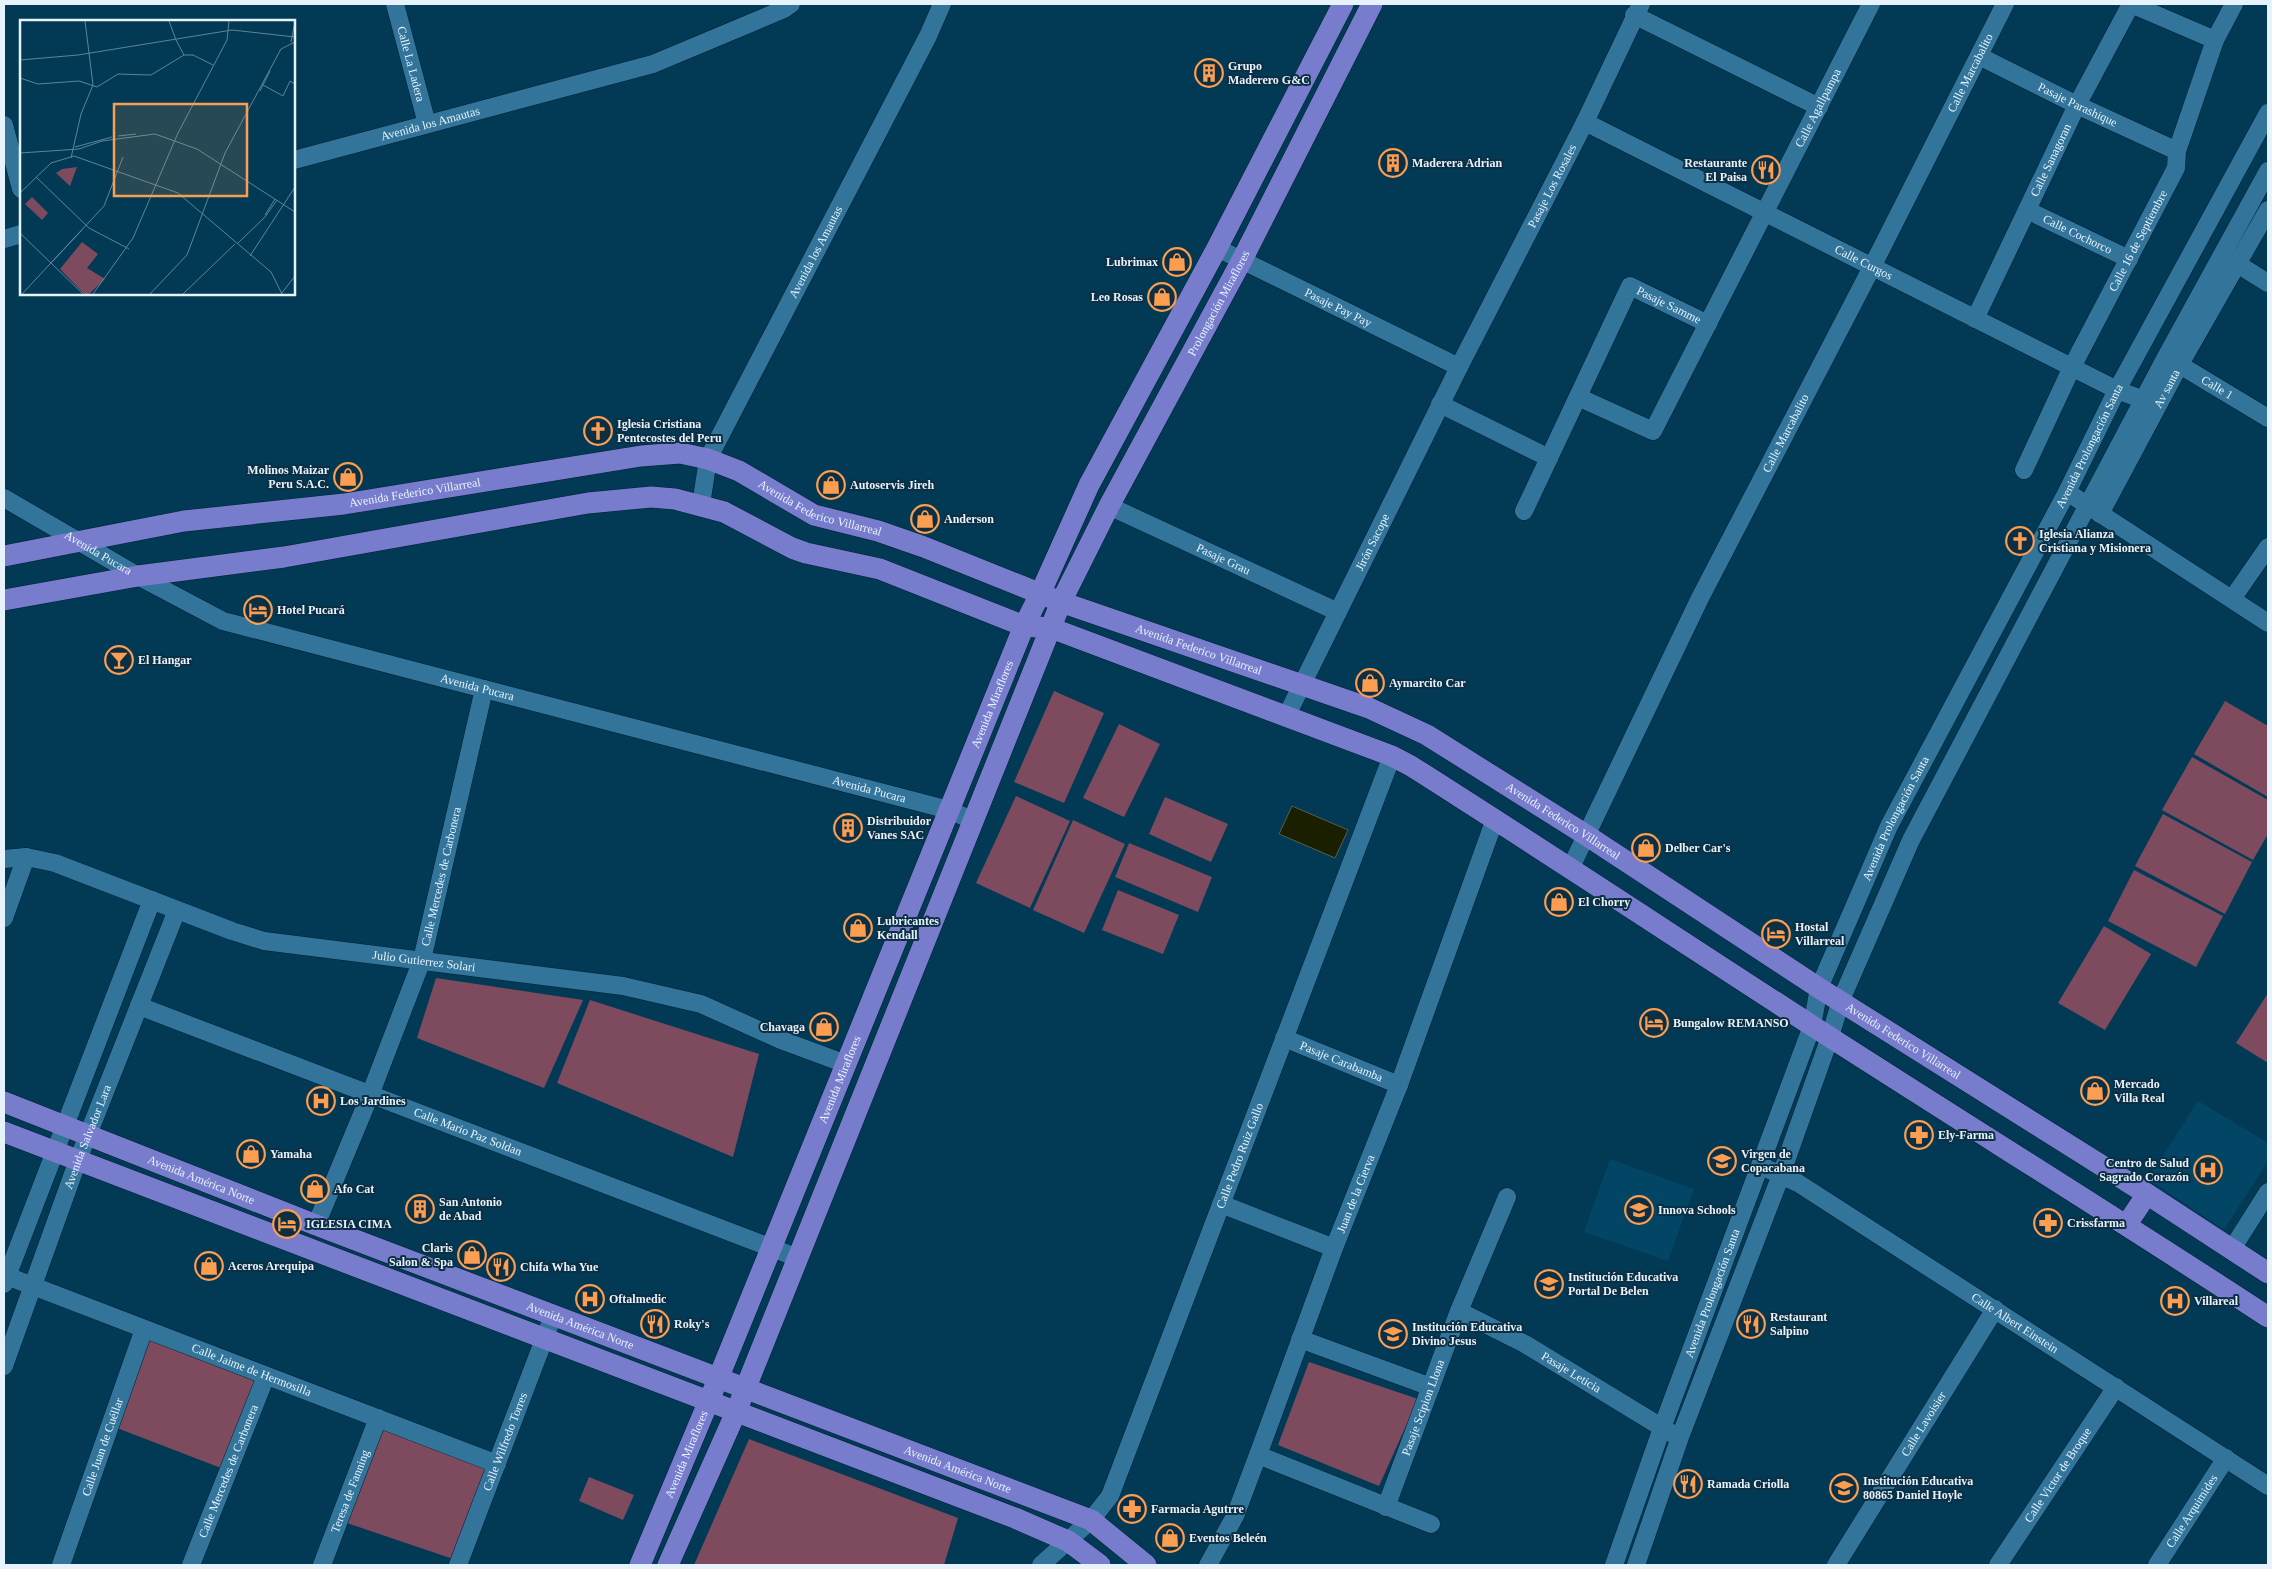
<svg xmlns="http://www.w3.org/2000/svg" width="2272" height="1569" viewBox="0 0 2272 1569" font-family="'Times New Roman',serif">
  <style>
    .built { fill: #034565 }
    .green { fill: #7e4a5d }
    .water { fill: #1a1f00; stroke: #575f4c }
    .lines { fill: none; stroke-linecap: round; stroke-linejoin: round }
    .minor-casing { stroke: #002034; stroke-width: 19 }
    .major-casing { stroke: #002034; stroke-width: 22 }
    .minor { stroke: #32749a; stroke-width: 18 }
    .major { stroke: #787ccc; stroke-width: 21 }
    .labels { text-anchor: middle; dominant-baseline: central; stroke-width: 4; stroke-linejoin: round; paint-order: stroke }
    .street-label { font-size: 12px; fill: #e6f3fc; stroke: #0c2f44 }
    .poi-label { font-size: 12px; font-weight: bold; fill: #e6f3fc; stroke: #0c2f44; text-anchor: start }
    .inset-road { fill: none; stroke: #5d8498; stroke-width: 1 }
    .view { fill: #fb9e51; fill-opacity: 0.15; stroke: #fb9e51; stroke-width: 2.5 }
    .inset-edge { fill: none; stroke: #e6f3fc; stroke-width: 2.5 }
  </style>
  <rect width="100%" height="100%" fill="#023a56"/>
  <!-- built -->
  <path class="built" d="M2198 1101 2268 1143V1161L2224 1230 2148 1179Z
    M1610 1159 1694 1189 1668 1261 1584 1232Z"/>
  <!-- green -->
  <path class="green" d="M1054 691 1104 713 1064 803 1014 782Z
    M2225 701 2268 726V797L2194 754Z
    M1119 724 1160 744 1124 817 1083 798Z
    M2192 757 2268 800V834L2253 860 2162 810Z
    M1016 796 1070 821 1030 908 976 883Z
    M1165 797 1228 824 1211 862 1149 834Z
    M2163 814 2252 862 2225 914 2135 866Z
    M1073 820 1125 844 1084 933 1033 910Z
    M1129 843 1212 877 1198 912 1115 877Z
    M2134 870 2223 916 2196 967 2108 921Z
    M1118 890 1179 915 1163 954 1102 930Z
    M2104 926 2151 954 2105 1030 2058 1003Z
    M436 978 583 1000 544 1088 417 1038Z
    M2268 993V1063L2236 1043Z
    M590 1000 759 1054 733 1157 557 1083Z
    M150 1338 258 1380 221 1468 117 1428Z
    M1309 1362 1418 1399 1379 1486 1278 1445Z
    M381 1425 496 1471 459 1561 347 1523Z
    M749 1439 958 1518 944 1565H694Z
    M589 1477 634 1495 623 1520 579 1501Z"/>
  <!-- water -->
  <path class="water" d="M1292 806 1348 830 1335 858 1279 834Z"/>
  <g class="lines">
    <defs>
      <g id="minor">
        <path id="s1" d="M395 4 427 124"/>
        <path d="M1634 15 1819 107"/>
        <path id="s2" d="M1979 56 2077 105 2177 151"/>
        <path id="s3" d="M1585 122 2117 390 2144 400"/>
        <path d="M4 125 21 189"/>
        <path id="s4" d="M294 160 653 64 784 9 791 4"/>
        <path id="s5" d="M2027 210 2129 259"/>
        <path d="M4 239 21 234"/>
        <path id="s6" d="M1217 248 1459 367"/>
        <path d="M2228 258 2268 283"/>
        <path id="s7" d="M1975 319 2077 105 2131 4 2215 40"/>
        <path id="s8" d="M2170 359 2268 418"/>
        <path id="s9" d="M1578 397 1653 431 1871 4"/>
        <path d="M1440 404 1549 458"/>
        <path id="s10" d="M2024 470 2072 367 2176 168 2177 151 2215 40 2234 4"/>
        <path d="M2067 492 2268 623"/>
        <path id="s11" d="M4 498 138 576 223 621 949 810 974 821"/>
        <path id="s12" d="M701 505 708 459 928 36 942 4"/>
        <path id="s13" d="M1109 506 1338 612"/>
        <path id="s14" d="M1524 511 1630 286 1708 324"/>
        <path id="s15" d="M2100 514 2180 364 2268 210"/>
        <path d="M2232 599 2268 547"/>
        <path id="s16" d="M1286 717 1459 367 1585 122 1641 4"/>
        <path id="s17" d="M4 859 26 857 55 863 232 931 264 941 623 986 701 1004 781 1040 846 1064"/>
        <path id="s18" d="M1571 867 1700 598 1872 267 2005 4"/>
        <path d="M4 918 26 857"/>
        <path id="s19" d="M139 1006 798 1258"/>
        <path id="s20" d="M1284 1038 1399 1085"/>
        <path id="s21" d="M1770 1170 1798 1183 2268 1486"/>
        <path d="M1221 1204 1334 1248"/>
        <path id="s22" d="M316 1225 370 1095 422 960 484 689"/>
        <path d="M2232 1249 2268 1192"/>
        <path id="s23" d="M7 1276 497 1464"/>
        <path d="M4 1284 152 900"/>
        <path id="s24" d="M1459 1311 1525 1344 1671 1433"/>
        <path d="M1300 1339 1431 1387"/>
        <path id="s25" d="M4 1366 78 1160 177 910"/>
        <path d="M1258 1455 1431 1524"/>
        <path id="s26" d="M1386 1507 1459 1311 1507 1197"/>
        <path id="s27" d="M61 1565 144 1329"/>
        <path id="s28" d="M191 1565 266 1376"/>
        <path id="s29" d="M322 1565 378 1418"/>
        <path id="s30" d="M458 1565 553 1316"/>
        <path id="s31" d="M1041 1565 1091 1520 1110 1496 1392 756"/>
        <path id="s32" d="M1208 1565 1235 1516 1258 1455 1334 1248 1399 1085 1495 819"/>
        <path id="s33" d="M1614 1565 1662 1428 1812 1026 1819 988 1889 826 2067 492 2117 390 2268 113"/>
        <path d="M1636 1565 1680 1437 1781 1175 1830 1037 1841 1000 1911 840 2166 357 2268 171"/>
        <path id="s34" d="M1836 1565 1995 1309"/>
        <path id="s35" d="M1998 1565 2116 1387"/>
        <path id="s36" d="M2157 1565 2226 1458"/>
      </g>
      <g id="major">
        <path id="s37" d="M4 556 184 521 344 504 641 456 680 453 708 459 739 471 814 515 878 531 924 547 1061 602 1369 708 1427 735 1586 835 1819 988 2147 1194 2268 1273"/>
        <path d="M4 600 138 576 284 557 588 503 651 497 675 499 724 512 792 548 806 553 880 569 1024 626 1051 628 1392 756 1411 766C1545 851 1678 939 1811 1025 1963 1123 2117 1218 2268 1317"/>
        <path id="s38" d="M4 1102 316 1225 1091 1520 1146 1565"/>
        <path d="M4 1132 1015 1518 1068 1541 1100 1565"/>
        <path d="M2127 1224 2147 1194"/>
        <path id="s39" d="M640 1565 718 1379 1024 626 1040 594 1089 485 1217 248 1343 4"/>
        <path id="s40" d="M668 1565 736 1412 1061 602 1109 506 1242 260 1372 4"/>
      </g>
    </defs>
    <!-- minor casing -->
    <use href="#minor" class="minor-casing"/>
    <!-- major casing -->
    <use href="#major" class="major-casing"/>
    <!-- minor -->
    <use href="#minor" class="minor"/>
    <!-- major -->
    <use href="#major" class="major"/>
  </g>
  <!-- icons -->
  <defs>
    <symbol id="building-ring" viewBox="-11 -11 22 22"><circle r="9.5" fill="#0c2f44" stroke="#fb9e51" stroke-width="1.5"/><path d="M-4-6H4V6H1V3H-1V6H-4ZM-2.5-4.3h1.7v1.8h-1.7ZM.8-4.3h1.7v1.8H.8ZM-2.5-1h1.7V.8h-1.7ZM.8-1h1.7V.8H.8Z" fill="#fb9e51"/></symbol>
    <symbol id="restaurant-ring" viewBox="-11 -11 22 22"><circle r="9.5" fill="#0c2f44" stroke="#fb9e51" stroke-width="1.5"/><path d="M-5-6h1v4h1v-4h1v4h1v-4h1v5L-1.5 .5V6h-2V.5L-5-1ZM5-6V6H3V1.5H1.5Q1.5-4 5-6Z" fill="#fb9e51"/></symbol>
    <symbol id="shop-ring" viewBox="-11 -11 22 22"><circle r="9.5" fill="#0c2f44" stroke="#fb9e51" stroke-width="1.5"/><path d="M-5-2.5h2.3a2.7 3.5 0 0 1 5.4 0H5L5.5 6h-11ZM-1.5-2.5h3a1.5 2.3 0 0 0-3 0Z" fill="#fb9e51"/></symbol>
    <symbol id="church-ring" viewBox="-11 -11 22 22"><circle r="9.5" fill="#0c2f44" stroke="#fb9e51" stroke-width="1.5"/><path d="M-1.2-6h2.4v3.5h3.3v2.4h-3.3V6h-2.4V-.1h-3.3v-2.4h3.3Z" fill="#fb9e51"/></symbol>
    <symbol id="hotel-ring" viewBox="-11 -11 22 22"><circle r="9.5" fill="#0c2f44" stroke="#fb9e51" stroke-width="1.5"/><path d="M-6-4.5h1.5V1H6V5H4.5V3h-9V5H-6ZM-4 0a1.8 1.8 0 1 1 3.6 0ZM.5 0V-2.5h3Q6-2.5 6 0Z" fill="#fb9e51"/></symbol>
    <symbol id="bar-ring" viewBox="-11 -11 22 22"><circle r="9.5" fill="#0c2f44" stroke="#fb9e51" stroke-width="1.5"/><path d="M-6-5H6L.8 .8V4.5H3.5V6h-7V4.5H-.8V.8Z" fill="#fb9e51"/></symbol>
    <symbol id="hospital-ring" viewBox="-11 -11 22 22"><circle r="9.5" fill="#0c2f44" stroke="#fb9e51" stroke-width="1.5"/><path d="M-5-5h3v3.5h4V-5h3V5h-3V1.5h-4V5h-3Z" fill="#fb9e51"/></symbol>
    <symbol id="pharmacy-ring" viewBox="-11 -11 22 22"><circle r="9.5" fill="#0c2f44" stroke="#fb9e51" stroke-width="1.5"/><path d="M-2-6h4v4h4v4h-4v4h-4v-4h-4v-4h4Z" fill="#fb9e51"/></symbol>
    <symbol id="school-ring" viewBox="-11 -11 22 22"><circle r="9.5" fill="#0c2f44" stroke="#fb9e51" stroke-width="1.5"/><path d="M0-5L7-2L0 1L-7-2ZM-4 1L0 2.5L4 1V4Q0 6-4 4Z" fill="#fb9e51"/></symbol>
  </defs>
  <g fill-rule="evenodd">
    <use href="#building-ring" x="1193" y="57" width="32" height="32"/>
    <use href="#building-ring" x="1377" y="147" width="32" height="32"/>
    <use href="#restaurant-ring" x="1750" y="154" width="32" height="32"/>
    <use href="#shop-ring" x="1161" y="246" width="32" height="32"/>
    <use href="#shop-ring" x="1146" y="281" width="32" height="32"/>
    <use href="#church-ring" x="582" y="415" width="32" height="32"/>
    <use href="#shop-ring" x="332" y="461" width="32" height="32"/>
    <use href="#shop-ring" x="815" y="469" width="32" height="32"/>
    <use href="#shop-ring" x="909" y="503" width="32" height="32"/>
    <use href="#church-ring" x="2004" y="525" width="32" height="32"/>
    <use href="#hotel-ring" x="242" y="594" width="32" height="32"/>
    <use href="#bar-ring" x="103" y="644" width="32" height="32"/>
    <use href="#shop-ring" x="1354" y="667" width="32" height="32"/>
    <use href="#building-ring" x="832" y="812" width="32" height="32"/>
    <use href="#shop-ring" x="1630" y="832" width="32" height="32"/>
    <use href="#shop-ring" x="1543" y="886" width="32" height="32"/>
    <use href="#shop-ring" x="842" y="912" width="32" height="32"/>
    <use href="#hotel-ring" x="1760" y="918" width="32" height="32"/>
    <use href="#hotel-ring" x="1638" y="1007" width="32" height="32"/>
    <use href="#shop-ring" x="808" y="1011" width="32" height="32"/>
    <use href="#shop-ring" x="2079" y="1075" width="32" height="32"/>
    <use href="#hospital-ring" x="305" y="1085" width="32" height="32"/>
    <use href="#pharmacy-ring" x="1903" y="1119" width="32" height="32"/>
    <use href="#shop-ring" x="235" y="1138" width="32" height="32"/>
    <use href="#school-ring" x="1706" y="1145" width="32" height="32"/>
    <use href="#hospital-ring" x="2192" y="1154" width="32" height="32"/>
    <use href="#shop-ring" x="299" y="1173" width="32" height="32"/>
    <use href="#building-ring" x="404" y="1193" width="32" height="32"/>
    <use href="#school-ring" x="1623" y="1194" width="32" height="32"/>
    <use href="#pharmacy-ring" x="2032" y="1207" width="32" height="32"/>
    <use href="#hotel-ring" x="271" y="1208" width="32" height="32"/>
    <use href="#shop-ring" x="456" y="1239" width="32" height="32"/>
    <use href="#shop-ring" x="193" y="1250" width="32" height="32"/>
    <use href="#restaurant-ring" x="485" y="1251" width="32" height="32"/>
    <use href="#school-ring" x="1533" y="1268" width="32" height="32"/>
    <use href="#hospital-ring" x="574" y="1283" width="32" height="32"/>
    <use href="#hospital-ring" x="2159" y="1285" width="32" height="32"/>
    <use href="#restaurant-ring" x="639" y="1308" width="32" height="32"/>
    <use href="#restaurant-ring" x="1735" y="1308" width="32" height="32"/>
    <use href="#school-ring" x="1377" y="1318" width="32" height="32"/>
    <use href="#restaurant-ring" x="1672" y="1468" width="32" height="32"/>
    <use href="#school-ring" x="1828" y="1472" width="32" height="32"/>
    <use href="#pharmacy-ring" x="1116" y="1493" width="32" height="32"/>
    <use href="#shop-ring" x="1154" y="1522" width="32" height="32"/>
  </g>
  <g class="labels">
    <!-- street labels -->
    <g class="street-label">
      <text stroke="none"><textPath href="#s1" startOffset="62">Calle La Ladera</textPath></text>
      <text stroke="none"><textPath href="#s18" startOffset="889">Calle Marcabalito</textPath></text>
      <text stroke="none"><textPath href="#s2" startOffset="110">Pasaje Parashique</textPath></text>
      <text stroke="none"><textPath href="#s9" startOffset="445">Calle Agallpampa</textPath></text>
      <text stroke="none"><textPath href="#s4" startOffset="141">Avenida los Amautas</textPath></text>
      <text stroke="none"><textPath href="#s7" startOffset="176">Calle Sanagoran</textPath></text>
      <text stroke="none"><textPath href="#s16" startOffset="594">Pasaje Los Rosales</textPath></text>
      <text stroke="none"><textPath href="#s5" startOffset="56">Calle Cochorco</textPath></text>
      <text stroke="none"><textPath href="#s10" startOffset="256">Calle 16 de Septiembre</textPath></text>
      <text stroke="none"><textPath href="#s12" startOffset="280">Avenida los Amautas</textPath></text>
      <text stroke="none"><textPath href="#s3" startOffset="312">Calle Curgos</textPath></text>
      <text stroke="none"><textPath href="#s40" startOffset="1378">Prolongación Miraflores</textPath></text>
      <text stroke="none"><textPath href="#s14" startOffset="292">Pasaje Samme</textPath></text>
      <text stroke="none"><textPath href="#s6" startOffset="135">Pasaje Pay Pay</textPath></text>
      <text stroke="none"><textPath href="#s8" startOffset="55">Calle 1</textPath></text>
      <text stroke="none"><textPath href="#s15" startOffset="142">Av santa</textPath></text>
      <text stroke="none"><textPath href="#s18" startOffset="484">Calle Marcabalito</textPath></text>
      <text stroke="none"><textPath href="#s33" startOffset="1219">Avenida Prolongación Santa</textPath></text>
      <text stroke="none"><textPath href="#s37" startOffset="416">Avenida Federico Villarreal</textPath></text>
      <text stroke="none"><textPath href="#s37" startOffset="836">Avenida Federico Villarreal</textPath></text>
      <text stroke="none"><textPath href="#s16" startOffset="195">Jirón Sacope</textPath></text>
      <text stroke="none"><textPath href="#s11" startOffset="109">Avenida Pucara</textPath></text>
      <text stroke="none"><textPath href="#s13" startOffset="126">Pasaje Grau</textPath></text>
      <text stroke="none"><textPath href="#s37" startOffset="1241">Avenida Federico Villarreal</textPath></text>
      <text stroke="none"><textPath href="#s11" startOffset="514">Avenida Pucara</textPath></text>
      <text stroke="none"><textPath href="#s39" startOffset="930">Avenida Miraflores</textPath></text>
      <text stroke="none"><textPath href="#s11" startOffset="919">Avenida Pucara</textPath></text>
      <text stroke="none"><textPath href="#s33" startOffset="799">Avenida Prolongación Santa</textPath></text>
      <text stroke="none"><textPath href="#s37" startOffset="1646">Avenida Federico Villarreal</textPath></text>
      <text stroke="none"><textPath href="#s22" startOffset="371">Calle Mercedes de Carbonera</textPath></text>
      <text stroke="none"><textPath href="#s17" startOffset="436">Julio Gutierrez Solari</textPath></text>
      <text stroke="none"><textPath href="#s37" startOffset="2051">Avenida Federico Villarreal</textPath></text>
      <text stroke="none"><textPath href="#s20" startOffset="62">Pasaje Carabamba</textPath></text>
      <text stroke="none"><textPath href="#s39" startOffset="525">Avenida Miraflores</textPath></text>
      <text stroke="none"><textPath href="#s19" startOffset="352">Calle Mario Paz Soldan</textPath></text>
      <text stroke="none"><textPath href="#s25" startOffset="244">Avenida Salvador Lara</textPath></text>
      <text stroke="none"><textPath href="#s31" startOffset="462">Calle Pedro Ruiz Gallo</textPath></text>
      <text stroke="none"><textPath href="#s38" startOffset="212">Avenida América Norte</textPath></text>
      <text stroke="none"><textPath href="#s32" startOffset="400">Juan de la Cierva</textPath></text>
      <text stroke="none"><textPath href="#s33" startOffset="289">Avenida Prolongación Santa</textPath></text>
      <text stroke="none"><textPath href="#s21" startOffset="289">Calle Albert Einstein</textPath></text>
      <text stroke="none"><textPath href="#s38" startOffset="618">Avenida América Norte</textPath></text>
      <text stroke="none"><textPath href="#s23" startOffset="262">Calle Jaime de Hermosilla</textPath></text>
      <text stroke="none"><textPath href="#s24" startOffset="128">Pasaje Leticia</textPath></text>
      <text stroke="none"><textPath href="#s26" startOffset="106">Pasaje Scipion Llona</textPath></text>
      <text stroke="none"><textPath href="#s34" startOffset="166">Calle Lavoisier</textPath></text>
      <text stroke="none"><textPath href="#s30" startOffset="132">Calle Wilfredo Torres</textPath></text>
      <text stroke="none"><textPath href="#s27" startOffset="125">Calle Juan de Cuéllar</textPath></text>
      <text stroke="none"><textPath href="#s39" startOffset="120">Avenida Miraflores</textPath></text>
      <text stroke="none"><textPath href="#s28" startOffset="101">Calle Mercedes de Carbonera</textPath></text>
      <text stroke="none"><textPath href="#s38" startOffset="1022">Avenida América Norte</textPath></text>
      <text stroke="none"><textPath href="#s35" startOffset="108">Calle Victor de Broque</textPath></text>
      <text stroke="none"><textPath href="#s29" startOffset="79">Teresa de Fanning</textPath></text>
      <text stroke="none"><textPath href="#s36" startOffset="64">Calle Arquimides</textPath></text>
    </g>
    <!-- poi labels -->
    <g class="poi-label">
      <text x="1228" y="66">Grupo<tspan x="1228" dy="14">Maderero G&amp;C</tspan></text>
      <text x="1412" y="163">Maderera Adrian</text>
      <text x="1747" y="163" text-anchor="end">Restaurante<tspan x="1747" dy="14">El Paisa</tspan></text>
      <text x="1158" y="262" text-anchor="end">Lubrimax</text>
      <text x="1143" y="297" text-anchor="end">Leo Rosas</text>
      <text x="617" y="424">Iglesia Cristiana<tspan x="617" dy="14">Pentecostes del Peru</tspan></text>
      <text x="329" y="470" text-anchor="end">Molinos Maizar<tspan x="329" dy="14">Peru S.A.C.</tspan></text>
      <text x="850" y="485">Autoservis Jireh</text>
      <text x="944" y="519">Anderson</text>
      <text x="2039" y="534">Iglesia Alianza<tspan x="2039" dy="14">Cristiana y Misionera</tspan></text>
      <text x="277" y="610">Hotel Pucará</text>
      <text x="138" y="660">El Hangar</text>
      <text x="1389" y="683">Aymarcito Car</text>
      <text x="867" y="821">Distribuidor<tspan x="867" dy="14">Vanes SAC</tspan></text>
      <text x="1665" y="848">Delber Car's</text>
      <text x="1578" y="902">El Chorry</text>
      <text x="877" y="921">Lubricantes<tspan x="877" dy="14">Kendall</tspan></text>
      <text x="1795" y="927">Hostal<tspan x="1795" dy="14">Villarreal</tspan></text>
      <text x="1673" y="1023">Bungalow REMANSO</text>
      <text x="805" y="1027" text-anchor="end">Chavaga</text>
      <text x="2114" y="1084">Mercado<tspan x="2114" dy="14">Villa Real</tspan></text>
      <text x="340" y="1101">Los Jardines</text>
      <text x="1938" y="1135">Ely-Farma</text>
      <text x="270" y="1154">Yamaha</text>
      <text x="1741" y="1154">Virgen de<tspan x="1741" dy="14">Copacabana</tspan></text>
      <text x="2189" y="1163" text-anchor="end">Centro de Salud<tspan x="2189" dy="14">Sagrado Corazón</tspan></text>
      <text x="334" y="1189">Afo Cat</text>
      <text x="439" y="1202">San Antonio<tspan x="439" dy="14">de Abad</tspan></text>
      <text x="1658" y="1210">Innova Schools</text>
      <text x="2067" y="1223">Crissfarma</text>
      <text x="306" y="1224">IGLESIA CIMA</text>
      <text x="453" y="1248" text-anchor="end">Claris<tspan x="453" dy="14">Salon &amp; Spa</tspan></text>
      <text x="228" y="1266">Aceros Arequipa</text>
      <text x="520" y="1267">Chifa Wha Yue</text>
      <text x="1568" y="1277">Institución Educativa<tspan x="1568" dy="14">Portal De Belen</tspan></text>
      <text x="609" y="1299">Oftalmedic</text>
      <text x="2194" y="1301">Villareal</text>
      <text x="1770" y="1317">Restaurant<tspan x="1770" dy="14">Salpino</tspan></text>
      <text x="674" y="1324">Roky's</text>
      <text x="1412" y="1327">Institución Educativa<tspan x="1412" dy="14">Divino Jesus</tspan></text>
      <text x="1863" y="1481">Institución Educativa<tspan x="1863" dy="14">80865 Daniel Hoyle</tspan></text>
      <text x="1707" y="1484">Ramada Criolla</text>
      <text x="1151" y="1509">Farmacia Agutrre</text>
      <text x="1189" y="1538">Eventos Beleén</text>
    </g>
  </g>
  <!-- overview -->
  <g transform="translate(20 20)">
    <rect width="275" height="275" fill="#023a56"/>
    <path d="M57 147 50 166 36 153 42 149ZM12 177 28 193 22 200 5 184ZM62 222 78 234 67 248 85 259 69 274H64L40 249Z" fill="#7e4a5d"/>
    <path class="inset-road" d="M149 1 156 20M156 20 164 35M271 22 275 2M0 40 58 35 212 10 275 17M0 58 18 64 59 61 77 67 98 54 131 55 164 35H173L193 45M243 65 263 76 270 61 275 64M240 71 250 51M98 116 116 114M55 127 92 117M0 133 59 129 82 121 135 114 177 129 275 192M51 138 61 94 73 65 65 1M16 157 69 208 109 229M0 173 31 143 54 136 158 173 251 252 262 274M245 195 255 179M0 213 63 274M217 224 245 197 257 180M230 236 275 167M31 243 62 210M2 274 84 186 103 137M73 274 113 218 158 113 207 20 209 1M130 274 167 235 205 133 261 29 275 22M163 274 215 224M261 274 275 256"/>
    <path class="view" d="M94 84H227V176H94Z"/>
    <rect width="275" height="275" class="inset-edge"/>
  </g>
  <!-- border -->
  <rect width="2272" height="1569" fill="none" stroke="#e6f3fc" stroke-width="10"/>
</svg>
